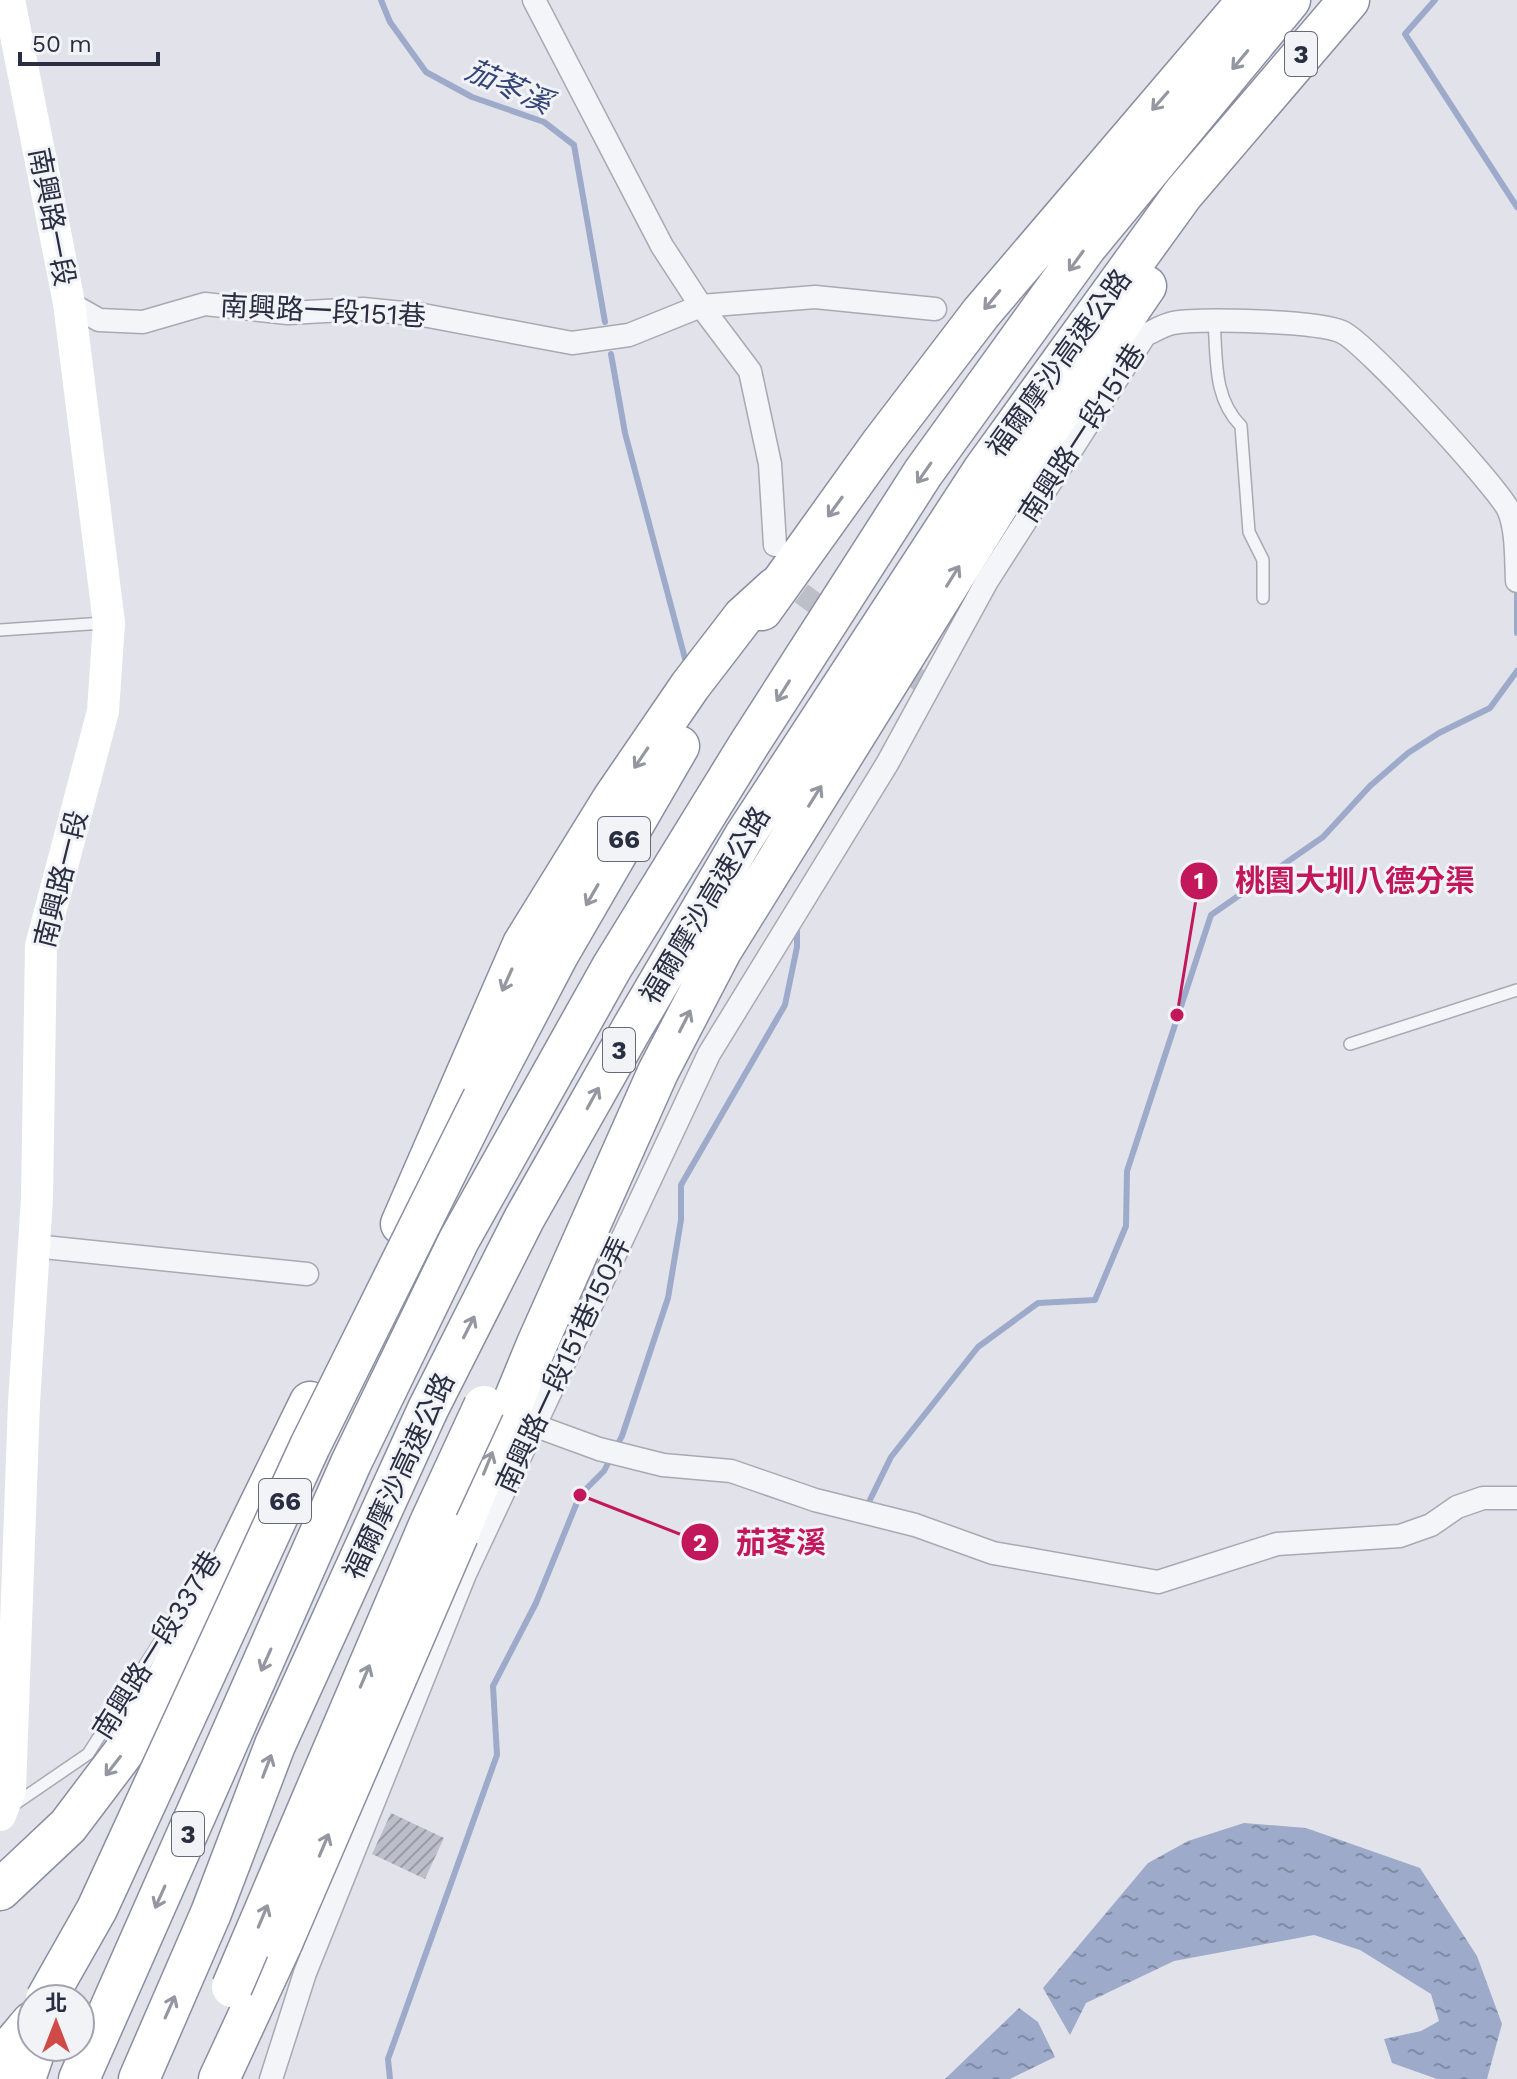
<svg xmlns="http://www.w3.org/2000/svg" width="1517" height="2079" viewBox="0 0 1517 2079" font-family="'Work Sans','Noto Sans TC',sans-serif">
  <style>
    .water { fill: url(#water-ripples) }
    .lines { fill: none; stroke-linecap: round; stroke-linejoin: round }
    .stream { stroke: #9daaca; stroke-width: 6 }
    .building { fill: url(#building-hatch) }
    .street-tunnel { stroke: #bdbfc8; stroke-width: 22; stroke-dasharray: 22 11; stroke-linecap: butt }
    .lane-casing { stroke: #a7a9b4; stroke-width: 14 }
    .street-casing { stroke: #a7a9b4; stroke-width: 25 }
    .highway-casing { stroke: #898ea1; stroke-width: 43 }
    .lane { stroke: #f4f5f8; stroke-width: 11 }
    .street { stroke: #f4f5f8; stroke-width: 22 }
    .secondary { stroke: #fff; stroke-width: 32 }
    .highway { stroke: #fff; stroke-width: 40 }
    .highway-bridge-casing { stroke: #898ea1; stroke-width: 43; stroke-linecap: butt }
    .highway-bridge { stroke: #fff; stroke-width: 40 }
    .oneway { stroke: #9496a0 }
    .labels { text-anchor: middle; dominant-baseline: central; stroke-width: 6; stroke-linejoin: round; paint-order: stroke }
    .shield { fill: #f1f3f7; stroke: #666978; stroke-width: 2 }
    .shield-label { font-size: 26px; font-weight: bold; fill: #2a2e42 }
    .street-label { font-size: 28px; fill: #2a2e42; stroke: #f1f3f7 }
    .water-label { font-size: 30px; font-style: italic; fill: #334576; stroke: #f1f3f7 }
    .leader { fill: none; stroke: #c2185b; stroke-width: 3 }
    .callout-dot { fill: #c2185b; stroke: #f1f3f7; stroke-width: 3 }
    .mark-label { font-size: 24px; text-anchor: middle; font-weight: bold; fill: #fff }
    .callout-label { font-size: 30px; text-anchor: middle; font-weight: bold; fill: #c2185b; stroke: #f1f3f7; stroke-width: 6; stroke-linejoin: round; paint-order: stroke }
  </style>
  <defs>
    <pattern id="water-ripples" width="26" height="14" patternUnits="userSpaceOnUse" patternTransform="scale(2)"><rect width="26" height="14" fill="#9daaca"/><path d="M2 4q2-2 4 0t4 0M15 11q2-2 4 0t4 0" fill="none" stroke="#808ba6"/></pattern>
    <pattern id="building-hatch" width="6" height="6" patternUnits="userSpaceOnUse" patternTransform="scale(2)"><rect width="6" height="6" fill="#bcbeca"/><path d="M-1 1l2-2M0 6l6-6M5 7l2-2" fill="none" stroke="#999ba6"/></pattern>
  </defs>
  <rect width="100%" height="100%" fill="#e2e3ea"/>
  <!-- water -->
  <path class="water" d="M1244 1823 1306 1828 1420 1868 1477 1956 1502 2024 1487 2079H1437L1392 2063 1384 2039 1421 2031 1439 2021 1431 1994 1360 1950 1314 1935 1174 1961 1086 2003 1070 2035 1043 1988 1148 1863 1188 1841Z
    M1019 2008 1038 2022 1055 2057 1010 2079H945Z"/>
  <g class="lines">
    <!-- stream -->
    <path class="stream" d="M381 0 390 22 426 72 472 97 544 122 574 145 605 322
      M1435 0 1405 34 1517 207
      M611 354 625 433 687 666
      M1517 595V633
      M867 1506 891 1457 978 1347 1038 1303 1095 1300 1126 1226 1127 1171 1211 915 1323 837 1370 786 1408 753 1439 733 1490 708 1517 671
      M390 2079 388 2059 497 1755 493 1686 536 1603 580 1495 604 1471 622 1436 668 1298 681 1220V1185L785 1005 797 947V927"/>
  </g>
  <!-- building -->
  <path class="building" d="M391 1813 444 1838 425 1879 372 1854Z"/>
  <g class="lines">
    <!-- street-tunnel -->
    <path class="street-tunnel" d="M781 569 786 582 927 686"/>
    <defs>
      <path id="lane" d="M1214 322C1217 359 1213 398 1241 426L1249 532 1263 560V598
        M0 630 104 623
        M1350 1044 1517 990
        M12 1806 88 1754 210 1563"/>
      <path id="street" d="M534 0 662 246 701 306 815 297 935 309
        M69 303 99 320 143 322 205 304 288 313 363 309 423 315 572 343 629 335 701 306 750 371 770 464 775 545
        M34 1246 307 1274
        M536 1426 599 1449 663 1465 731 1471 815 1500 915 1525 993 1553 1158 1582 1277 1544 1400 1536 1431 1525 1457 1507 1483 1498H1517
        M271 2079 305 1973 465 1574 709 1054 887 764 987 581 1145 335C1154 331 1163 325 1173 323 1200 318 1318 321 1342 332 1364 341 1495 484 1508 509 1517 528 1516 559 1517 581"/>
      <path id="highway" d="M762 610 881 444 981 313 1248 0
        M483 1098 558 955 679 746
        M401 1224 523 944 612 800 690 686 743 617 776 587
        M458 1535 537 1344 658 1072 721 951 1013 481 1146 286
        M184 1679 224 1578 310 1402
        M0 1890 68 1826 133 1740 186 1644
        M0 2060 32 2022
        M25 2079 36 2047
        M79 2079 351 1463 459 1240 612 967 748 746 923 473 1086 247 1290 0
        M139 2079 211 1913 275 1745 428 1409 524 1219 631 1030 744 837 984 469 1183 194 1349 0
        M219 2079 282 1943"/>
    </defs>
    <!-- lane casing -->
    <use href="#lane" class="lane-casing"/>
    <!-- street casing -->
    <use href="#street" class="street-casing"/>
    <!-- highway casing -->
    <use href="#highway" class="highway-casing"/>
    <!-- lane -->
    <use href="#lane" class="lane"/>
    <!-- street -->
    <use href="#street" class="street"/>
    <!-- secondary -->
    <path class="secondary" d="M0 1815 10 1790 24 1403 37 1198 41 946 103 711 109 623 69 303 9 0"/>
    <!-- highway -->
    <use href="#highway" class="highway"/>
    <defs>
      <path id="highway-bridge" d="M282 1943 458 1535
        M232 1987 429 1525 484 1406
        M46 1999 97 1909 310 1446 483 1098"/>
    </defs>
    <!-- highway-bridge casing -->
    <use href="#highway-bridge" class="highway-bridge-casing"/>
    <!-- highway-bridge -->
    <use href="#highway-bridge" class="highway-bridge"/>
  </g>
  <!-- one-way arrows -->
  <defs><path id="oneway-shaft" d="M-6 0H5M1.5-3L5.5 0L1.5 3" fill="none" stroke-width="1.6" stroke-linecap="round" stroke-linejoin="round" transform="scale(2)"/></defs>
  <g class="oneway">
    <use href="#oneway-shaft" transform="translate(1240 60) rotate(130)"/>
    <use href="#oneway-shaft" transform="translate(1160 101) rotate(131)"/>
    <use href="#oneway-shaft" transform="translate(1076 261) rotate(126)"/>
    <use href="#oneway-shaft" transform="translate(992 300) rotate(130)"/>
    <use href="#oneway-shaft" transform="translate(924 473) rotate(125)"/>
    <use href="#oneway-shaft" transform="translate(835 507) rotate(126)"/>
    <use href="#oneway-shaft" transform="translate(953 576) rotate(-58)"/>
    <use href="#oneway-shaft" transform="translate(783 691) rotate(122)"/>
    <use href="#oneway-shaft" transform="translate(641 758) rotate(124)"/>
    <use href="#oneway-shaft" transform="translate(815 796) rotate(-58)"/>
    <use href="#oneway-shaft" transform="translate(592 895) rotate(120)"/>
    <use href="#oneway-shaft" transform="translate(507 980) rotate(114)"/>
    <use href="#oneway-shaft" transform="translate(685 1021) rotate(-63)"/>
    <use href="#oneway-shaft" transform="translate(593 1098) rotate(-61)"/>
    <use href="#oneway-shaft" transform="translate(469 1327) rotate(-63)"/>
    <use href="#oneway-shaft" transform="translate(488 1463) rotate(-68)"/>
    <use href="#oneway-shaft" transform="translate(266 1660) rotate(114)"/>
    <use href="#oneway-shaft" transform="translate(365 1676) rotate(-67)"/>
    <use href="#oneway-shaft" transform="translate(113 1766) rotate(128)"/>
    <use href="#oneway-shaft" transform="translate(267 1766) rotate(-69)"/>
    <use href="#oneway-shaft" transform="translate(324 1845) rotate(-67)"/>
    <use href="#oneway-shaft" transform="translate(160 1897) rotate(114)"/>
    <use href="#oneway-shaft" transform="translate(263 1916) rotate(-67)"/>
    <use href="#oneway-shaft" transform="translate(170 2007) rotate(-66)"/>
  </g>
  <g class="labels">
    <!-- shield labels -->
    <g class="shield">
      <rect x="1285" y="32" width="32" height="44" rx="6"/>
      <rect x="598" y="817" width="52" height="44" rx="6"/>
      <rect x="603" y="1028" width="32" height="44" rx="6"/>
      <rect x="259" y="1479" width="52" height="44" rx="6"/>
      <rect x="172" y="1812" width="32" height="44" rx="6"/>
    </g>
    <g class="shield-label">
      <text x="1301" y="54">3</text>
      <text x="624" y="839">66</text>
      <text x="619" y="1050">3</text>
      <text x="285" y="1501">66</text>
      <text x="188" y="1834">3</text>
    </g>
    <!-- street labels -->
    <g class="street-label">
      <text transform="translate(52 217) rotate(79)">南興路一段</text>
      <text transform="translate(323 311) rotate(3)">南興路一段151巷</text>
      <text transform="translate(1059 363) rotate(-54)">福爾摩沙高速公路</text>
      <text transform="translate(1082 433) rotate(-57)">南興路一段151巷</text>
      <text transform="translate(61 879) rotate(-76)">南興路一段</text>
      <text transform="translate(705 905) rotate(-59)">福爾摩沙高速公路</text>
      <text transform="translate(563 1365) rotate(-65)">南興路一段151巷150弄</text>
      <text transform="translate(399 1476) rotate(-65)">福爾摩沙高速公路</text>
      <text transform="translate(157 1645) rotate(-58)">南興路一段337巷</text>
    </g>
    <!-- water labels -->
    <g class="water-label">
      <text transform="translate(509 86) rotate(24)">茄苳溪</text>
    </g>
  </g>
  <!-- callouts -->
  <path class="leader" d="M1177 1015L1199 881M580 1495L700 1542"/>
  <g class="callout-dot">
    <circle cx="1177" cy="1015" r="8"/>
    <circle cx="580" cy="1495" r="8"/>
    <circle cx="1199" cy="881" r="20"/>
    <circle cx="700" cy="1542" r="20"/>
  </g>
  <g class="mark-label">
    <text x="1199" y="889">1</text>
    <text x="700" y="1551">2</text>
  </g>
  <g class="callout-label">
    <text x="1355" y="891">桃園大圳八德分渠</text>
    <text x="781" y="1553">茄苳溪</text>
  </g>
  <!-- north arrow -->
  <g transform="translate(56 2023)"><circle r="38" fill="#f1f3f7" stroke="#a1a4af" stroke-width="2"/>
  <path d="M0-6L14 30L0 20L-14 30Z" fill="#cf4b47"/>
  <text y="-12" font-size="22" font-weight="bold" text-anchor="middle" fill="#2a2e42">北</text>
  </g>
  <!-- scale -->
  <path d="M20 52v12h138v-12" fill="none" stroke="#2a2e42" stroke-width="4"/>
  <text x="32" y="52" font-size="24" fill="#2a2e42" stroke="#f1f3f7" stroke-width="6" paint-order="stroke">50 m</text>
</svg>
